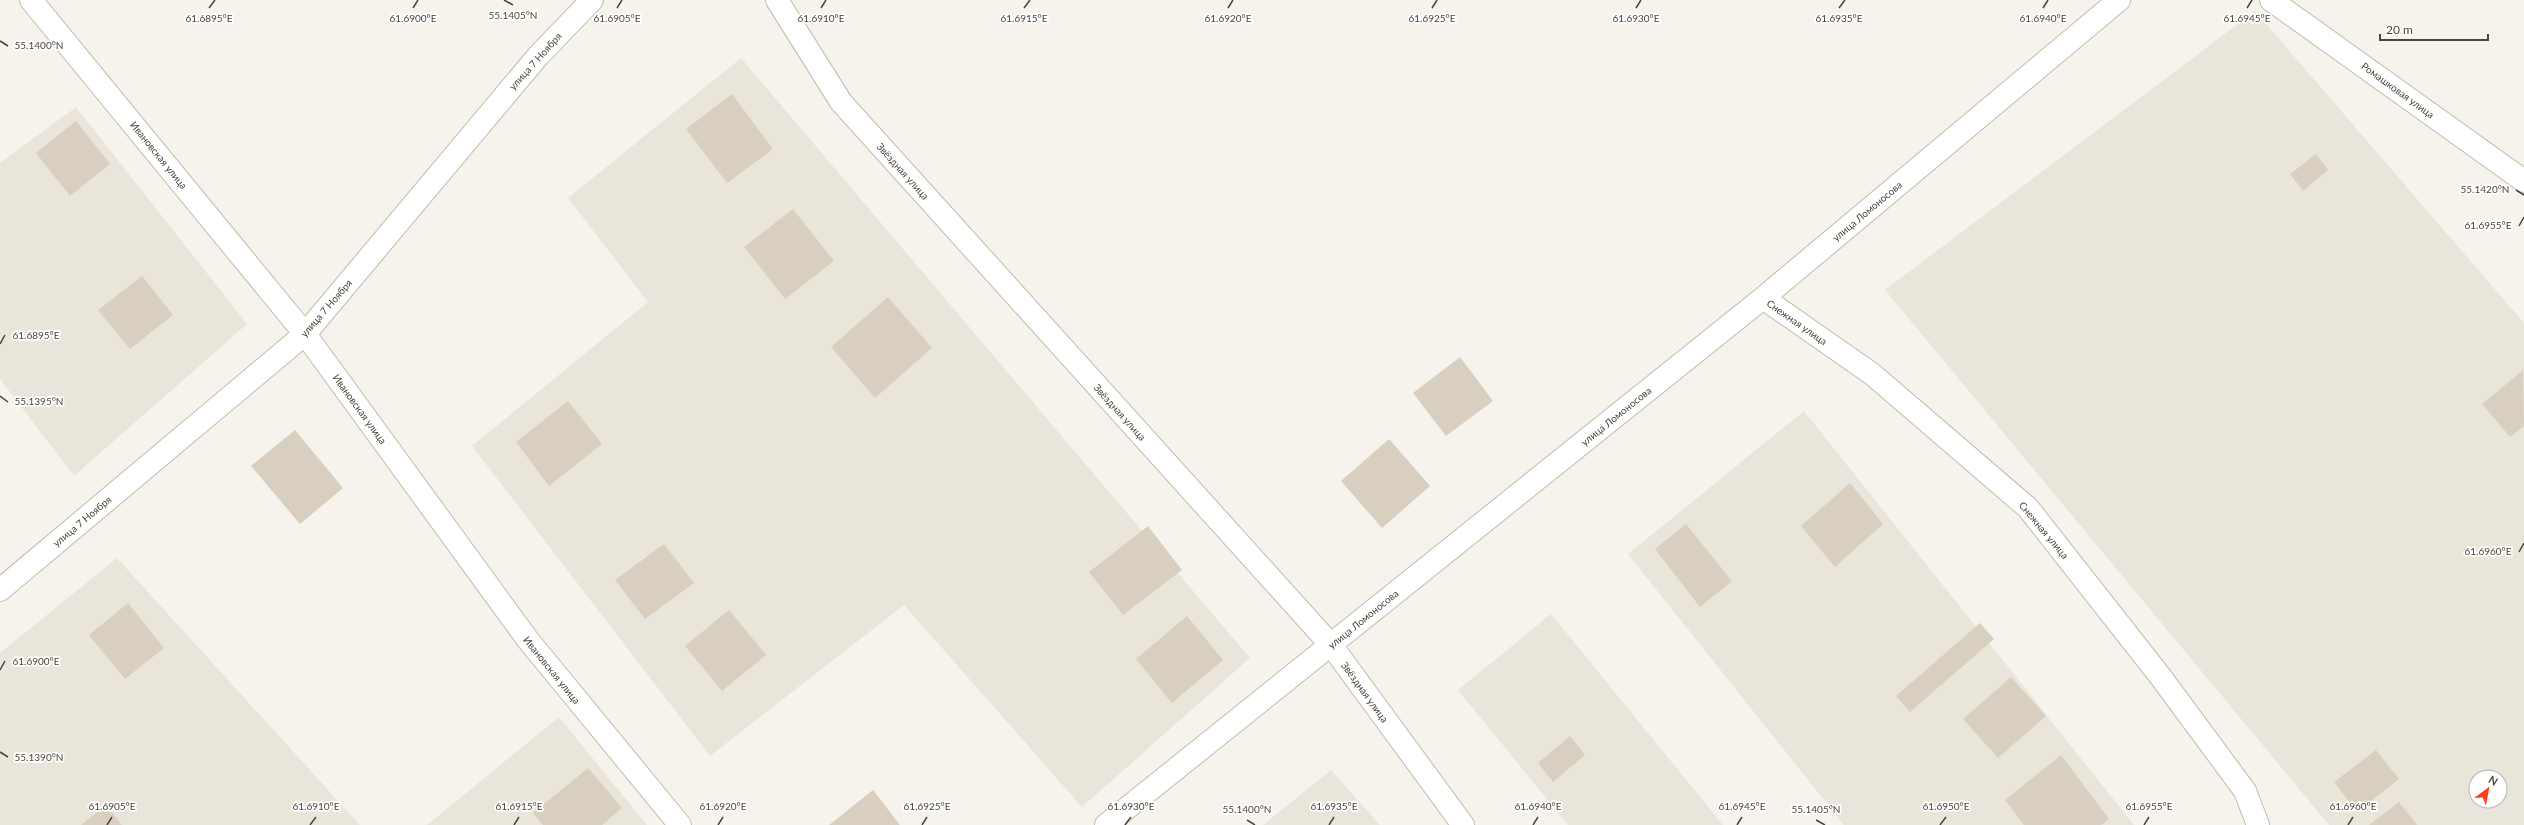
<svg xmlns="http://www.w3.org/2000/svg" width="2524" height="825" viewBox="0 0 2524 825" font-family="Lato,sans-serif">
  <style>
    .residential { fill: #eae5da; fill-rule: evenodd }
    .building { fill: #d8cfc1 }
    .lines { fill: none; stroke-linecap: round; stroke-linejoin: round }
    .minor-casing { stroke: #c2bbae; stroke-width: 24 }
    .minor { stroke: #fff; stroke-width: 22 }
    .ticks { fill: none; stroke: #4b4439; stroke-width: 1.5 }
    .labels { text-anchor: middle; dominant-baseline: central; stroke-width: 3.5; stroke-linejoin: round; paint-order: stroke }
    .street-label { font-size: 10px; fill: #4b4439; stroke: #fff }
    .ticks-label { font-size: 10px; text-anchor: middle; fill: #4b4439; stroke: #fff; stroke-width: 3.5; stroke-linejoin: round; paint-order: stroke }
  </style>
  <rect width="100%" height="100%" fill="#f6f3ec"/>
  <!-- residential -->
  <path class="residential" d="M2255 11 2524 323V825H2329L1885 290ZM2476 777H2500V801H2476Z
    M741 58 1250 658 1082 807 904 605 710 756 472 446 648 302 568 198Z
    M76 107 247 324 74 476 0 379V163Z
    M1804 411 2134 825H1844L1628 554Z
    M117 558 360 825H0V653Z
    M1551 614 1723 825H1568L1458 690Z
    M559 717 647 825H427Z
    M1331 770 1380 825H1262H1263Z"/>
  <!-- building -->
  <path class="building" d="M732 94 773 149 727 183 686 129Z
    M76 121 110 164 70 196 36 153Z
    M2316 154 2328 170 2303 191 2290 174Z
    M793 209 834 261 785 299 744 247Z
    M142 276 173 315 130 349 98 310Z
    M888 297 932 348 875 398 831 347Z
    M1460 357 1493 401 1446 436 1413 393Z
    M2523 370 2524 426 2510 437 2482 404Z
    M568 401 602 444 549 486 516 442Z
    M295 430 343 488 300 524 251 466Z
    M1389 439 1430 486 1382 528 1341 481Z
    M1850 483 1883 524 1835 567 1801 526Z
    M1686 524 1732 581 1700 607 1655 549Z
    M1148 526 1182 570 1123 615 1089 572Z
    M664 544 694 583 645 619 615 580Z
    M128 603 164 648 125 679 89 635Z
    M729 610 766 655 722 691 685 646Z
    M1187 616 1223 660 1172 703 1136 659Z
    M1980 623 1994 639 1910 712 1896 696Z
    M2011 677 2046 716 1998 758 1963 719Z
    M1570 736 1585 755 1553 782 1538 763Z
    M2376 750 2399 779 2357 812 2334 782Z
    M2061 755 2109 819 2101 825H2024L2005 800Z
    M588 768 622 808 602 825H543L533 813Z
    M873 790 900 825H829Z
    M2399 802 2417 825H2369Z
    M106 805 122 825H81Z"/>
  <g class="lines">
    <defs>
      <path id="minor" d="M31 0 305 334 528 640 680 825
        M777 0 841 102 1331 645 1463 825
        M2271 0 2524 181
        M1763 298 1872 374 2028 508 2160 676 2245 791 2258 825
        M0 590 305 334 538 56 592 0
        M1106 825 1763 298 2119 0"/>
    </defs>
    <!-- minor casing -->
    <use href="#minor" class="minor-casing"/>
    <!-- minor -->
    <use href="#minor" class="minor"/>
  </g>
  <!-- ticks -->
  <path class="ticks" d="M504 0 513 5M209 8 215 0M413 8 418 0M617 8 622 0M821 8 826 0M1024 8 1030 0M1228 8 1233 0M1432 8 1437 0M1636 8 1641 0M1839 8 1845 0M2043 8 2048 0M2247 8 2252 0M0 41 8 46M2516 190 2524 195M2519 226 2524 217M0 344 5 335M0 396 8 402M2519 552 2524 543M0 670 5 661M0 752 8 757M1247 820 1255 825M1816 820 1825 825M107 825 112 817M310 825 316 817M514 825 519 817M718 825 723 817M922 825 927 817M1125 825 1131 817M1329 825 1334 817M1533 825 1538 817M1737 825 1742 817M1940 825 1946 817M2144 825 2149 817M2348 825 2353 817"/>
  <g class="labels">
    <!-- street labels -->
    <g class="street-label">
      <text transform="translate(535 61) rotate(-48)">улица 7 Ноября</text>
      <text transform="translate(2398 90) rotate(36)">Ромашковая улица</text>
      <text transform="translate(159 155) rotate(51)">Ивановская улица</text>
      <text transform="translate(903 171) rotate(48)">Звёздная улица</text>
      <text transform="translate(1867 211) rotate(-40)">улица Ломоносова</text>
      <text transform="translate(326 308) rotate(-49)">улица 7 Ноября</text>
      <text transform="translate(1797 322) rotate(35)">Снежная улица</text>
      <text transform="translate(360 409) rotate(54)">Ивановская улица</text>
      <text transform="translate(1120 412) rotate(48)">Звёздная улица</text>
      <text transform="translate(1616 416) rotate(-39)">улица Ломоносова</text>
      <text transform="translate(82 521) rotate(-40)">улица 7 Ноября</text>
      <text transform="translate(2044 530) rotate(50)">Снежная улица</text>
      <text transform="translate(1363 619) rotate(-39)">улица Ломоносова</text>
      <text transform="translate(552 670) rotate(51)">Ивановская улица</text>
      <text transform="translate(1365 692) rotate(54)">Звёздная улица</text>
    </g>
  </g>
  <g class="ticks-label">
    <text x="513" y="19">55.1405°N</text>
    <text x="1228" y="22">61.6920°E</text>
    <text x="209" y="22">61.6895°E</text>
    <text x="413" y="22">61.6900°E</text>
    <text x="617" y="22">61.6905°E</text>
    <text x="821" y="22">61.6910°E</text>
    <text x="1024" y="22">61.6915°E</text>
    <text x="1432" y="22">61.6925°E</text>
    <text x="1636" y="22">61.6930°E</text>
    <text x="1839" y="22">61.6935°E</text>
    <text x="2043" y="22">61.6940°E</text>
    <text x="2247" y="22">61.6945°E</text>
    <text x="39" y="49">55.1400°N</text>
    <text x="2485" y="193">55.1420°N</text>
    <text x="2488" y="229">61.6955°E</text>
    <text x="36" y="339">61.6895°E</text>
    <text x="39" y="405">55.1395°N</text>
    <text x="2488" y="555">61.6960°E</text>
    <text x="36" y="665">61.6900°E</text>
    <text x="39" y="761">55.1390°N</text>
    <text x="112" y="810">61.6905°E</text>
    <text x="316" y="810">61.6910°E</text>
    <text x="519" y="810">61.6915°E</text>
    <text x="723" y="810">61.6920°E</text>
    <text x="927" y="810">61.6925°E</text>
    <text x="1131" y="810">61.6930°E</text>
    <text x="1334" y="810">61.6935°E</text>
    <text x="1538" y="810">61.6940°E</text>
    <text x="1742" y="810">61.6945°E</text>
    <text x="1946" y="810">61.6950°E</text>
    <text x="2149" y="810">61.6955°E</text>
    <text x="2353" y="810">61.6960°E</text>
    <text x="1247" y="813">55.1400°N</text>
    <text x="1816" y="813">55.1405°N</text>
  </g>
  <!-- north arrow -->
  <g transform="translate(2488 789) rotate(32)"><circle r="19" fill="#ffffff" stroke="#b7b4b0"/>
  <path d="M0-3L7 15L0 10L-7 15Z" fill="#fc3f1d"/>
  <text y="-6" font-size="11" font-weight="bold" text-anchor="middle" fill="#4b4439">N</text>
  </g>
  <!-- scale -->
  <path d="M2380 34v6h108v-6" fill="none" stroke="#4b4439" stroke-width="2"/>
  <text x="2386" y="34" font-size="12" fill="#4b4439" stroke="#ffffff" stroke-width="3" paint-order="stroke">20 m</text>
</svg>
